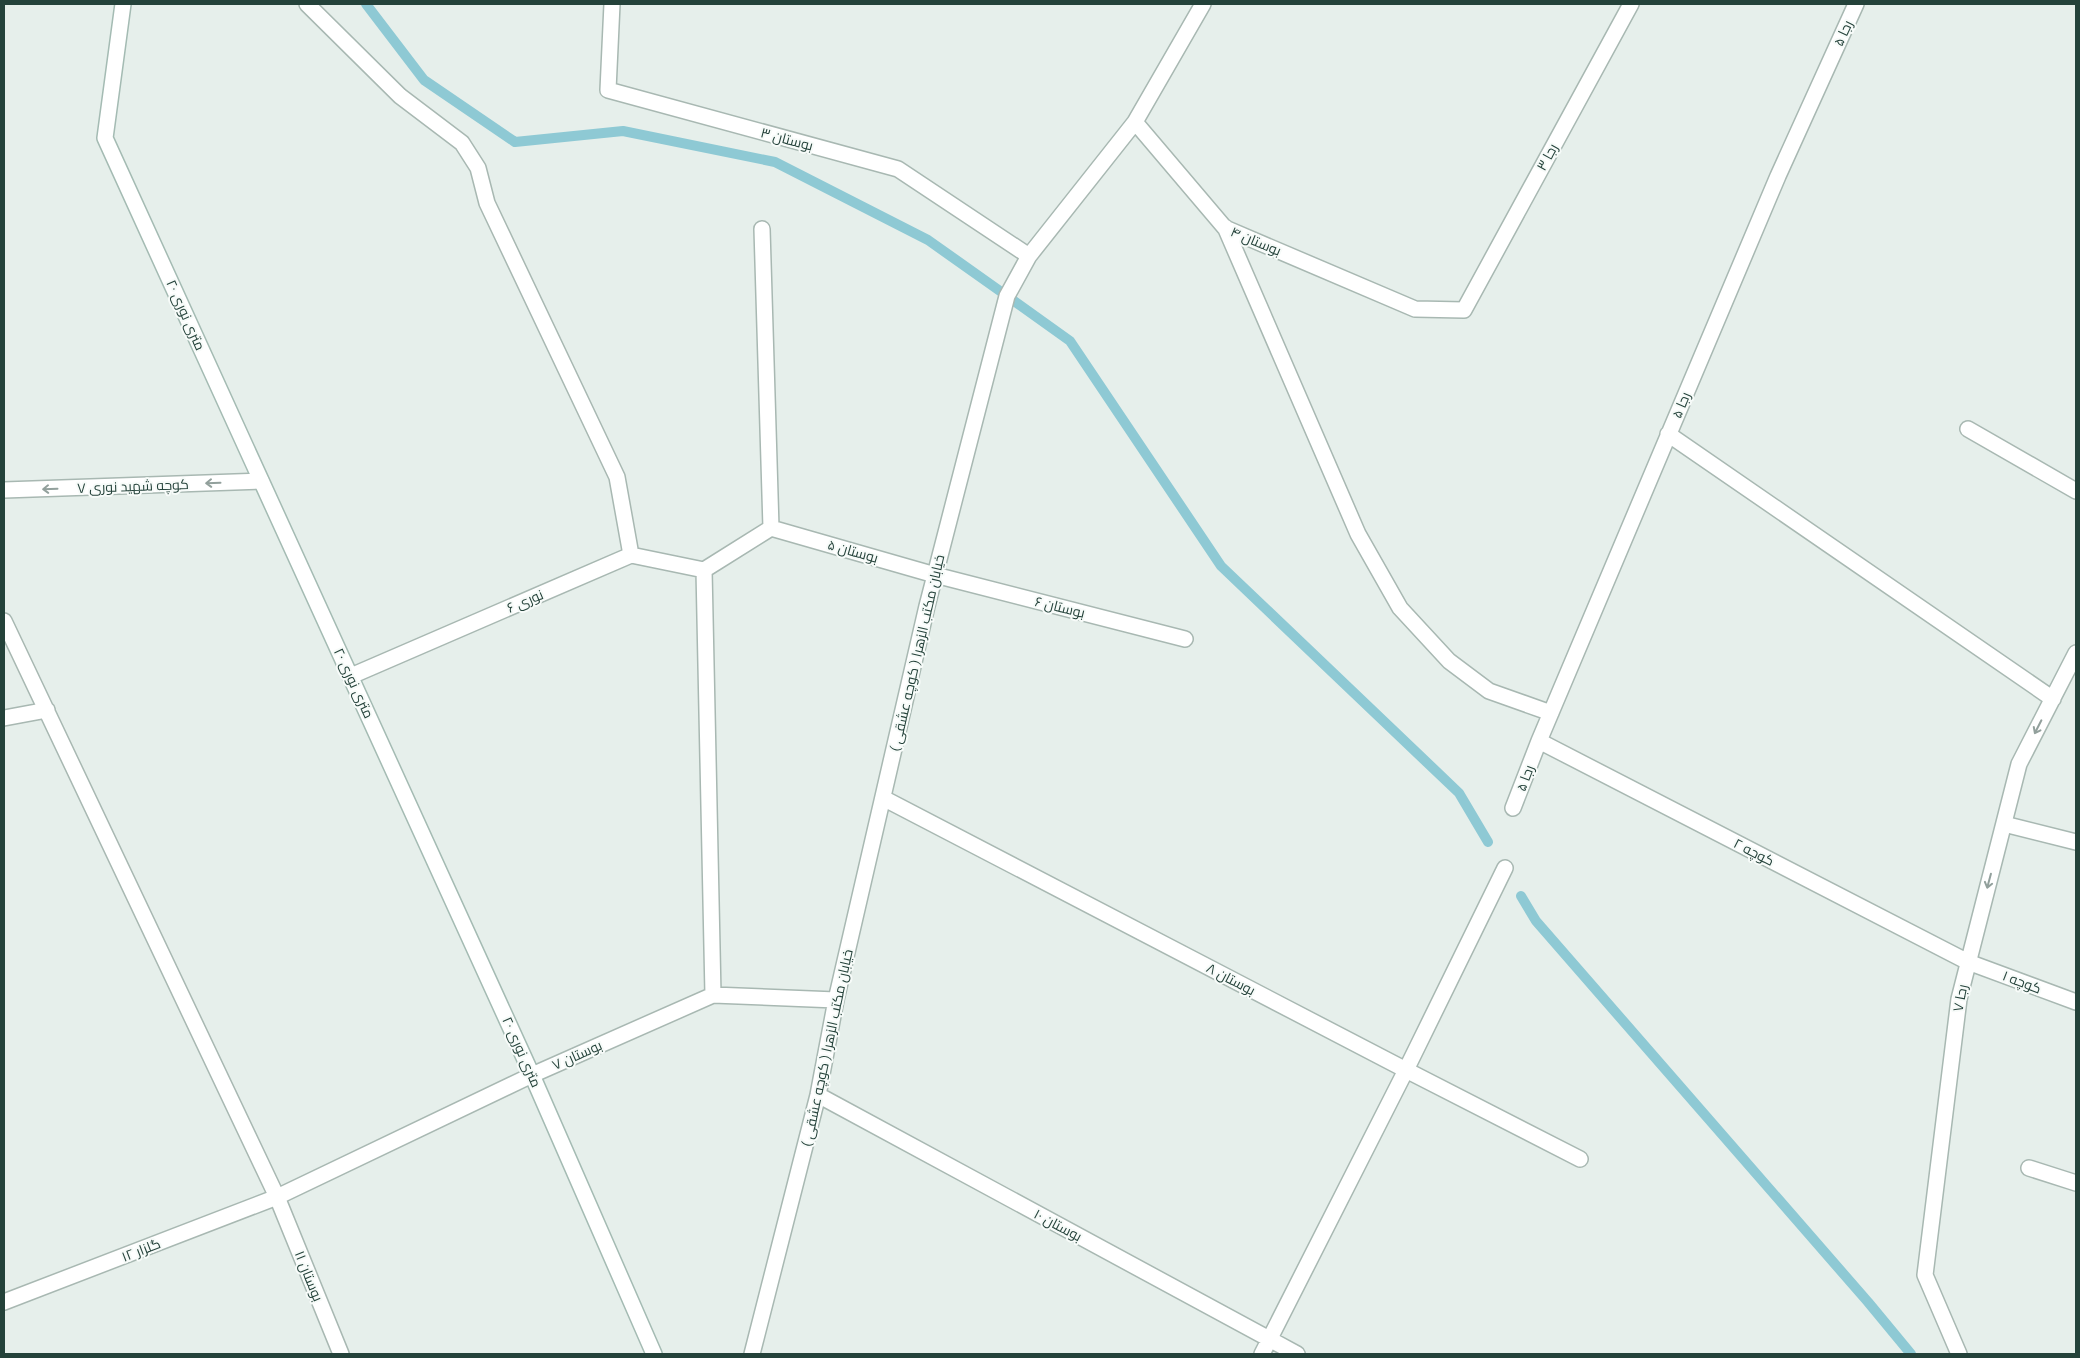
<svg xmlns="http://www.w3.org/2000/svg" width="2080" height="1358" viewBox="0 0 2080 1358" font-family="'IBM Plex Sans',Cairo,sans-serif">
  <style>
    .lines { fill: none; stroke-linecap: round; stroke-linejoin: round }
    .stream { stroke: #8ec9d4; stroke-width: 10 }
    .street-casing { stroke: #a8b8b2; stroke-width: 18 }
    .secondary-casing { stroke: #a4bbb3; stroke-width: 18 }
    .street { stroke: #fff; stroke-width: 15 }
    .secondary { stroke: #fff; stroke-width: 15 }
    .oneway { stroke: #92a09c }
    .labels { text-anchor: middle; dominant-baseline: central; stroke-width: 4; stroke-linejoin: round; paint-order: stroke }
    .street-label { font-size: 14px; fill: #24423a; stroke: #f7fbf9 }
  </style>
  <rect width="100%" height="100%" fill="#e6efeb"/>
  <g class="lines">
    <!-- stream -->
    <path class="stream" d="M366 4 424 80 515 142 623 131 775 162 928 240 1007 296 1070 341 1221 566 1459 793 1488 842
      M1521 896 1536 921 1868 1302 1911 1354"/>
    <defs>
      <path id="street" d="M307 4 400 96 462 143 478 168 487 203 617 477 631 555
        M612 4 608 90 898 169 1029 256
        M1135 122 1225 228 1415 309 1464 310 1631 4
        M1225 227 1358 534 1400 608 1449 661 1489 691 1551 713
        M1968 429 2076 491
        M1668 434 2053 699
        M4 490 261 481
        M771 528 935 575 1185 639
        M704 570 713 995
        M704 570 771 528 762 229
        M4 621 277 1197 341 1354
        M351 676 631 555 704 570
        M4 718 47 710
        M1539 741 1968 962 2076 1002
        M883 798 1406 1070 1580 1159
        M1513 808 1539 741 1778 176 1856 4
        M2004 824 2076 842
        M818 1095 1297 1354
        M2029 1168 2076 1183
        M4 1302 277 1197 532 1075 713 995 836 1000
        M752 1354 818 1095 836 1000 927 606 1007 296 1029 256 1135 122 1203 4
        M1262 1354 1406 1070 1505 868
        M1959 1354 1925 1275 1959 999 2019 764 2076 653"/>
      <path id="secondary" d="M123 4 105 138 532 1075 654 1354"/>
    </defs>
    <!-- street casing -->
    <use href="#street" class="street-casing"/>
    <!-- secondary casing -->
    <use href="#secondary" class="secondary-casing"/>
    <!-- street -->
    <use href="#street" class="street"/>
    <!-- secondary -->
    <use href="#secondary" class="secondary"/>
  </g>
  <!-- one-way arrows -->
  <defs><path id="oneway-shaft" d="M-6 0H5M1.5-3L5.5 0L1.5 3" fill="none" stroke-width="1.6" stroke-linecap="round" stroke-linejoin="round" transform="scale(1.25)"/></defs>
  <g class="oneway">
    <use href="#oneway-shaft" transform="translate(213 483) rotate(178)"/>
    <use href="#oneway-shaft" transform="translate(50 489) rotate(178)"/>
    <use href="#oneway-shaft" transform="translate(2038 727) rotate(117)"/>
    <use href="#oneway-shaft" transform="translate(1989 881) rotate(105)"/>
  </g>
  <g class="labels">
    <!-- street labels -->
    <g class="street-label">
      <text transform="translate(1843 33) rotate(-65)">رجا ۵</text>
      <text transform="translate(787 139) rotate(15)">بوستان ۳</text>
      <text transform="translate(1547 157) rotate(-61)">رجا ۳</text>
      <text transform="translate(1256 241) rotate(23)">بوستان ۴</text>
      <text transform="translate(186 315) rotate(66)">۲۰ متری نوری</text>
      <text transform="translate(1681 405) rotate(-67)">رجا ۵</text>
      <text transform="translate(133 486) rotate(-2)">کوچه شهید نوری ۷</text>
      <text transform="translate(853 551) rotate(16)">بوستان ۵</text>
      <text transform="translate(525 601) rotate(-23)">نوری ۶</text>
      <text transform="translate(1060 607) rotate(14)">بوستان ۶</text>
      <text transform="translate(917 653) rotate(-77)">خیابان مکتب الزهرا ( کوچه عشقی )</text>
      <text transform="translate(354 683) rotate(65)">۲۰ متری نوری</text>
      <text transform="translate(1525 778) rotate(-69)">رجا ۵</text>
      <text transform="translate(1754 852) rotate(27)">کوچه ۲</text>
      <text transform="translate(1231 979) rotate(28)">بوستان ۸</text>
      <text transform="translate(2022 982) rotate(21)">کوچه ۱</text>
      <text transform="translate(1960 998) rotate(-79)">رجا ۷</text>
      <text transform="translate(827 1048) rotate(-78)">خیابان مکتب الزهرا ( کوچه عشقی )</text>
      <text transform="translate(522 1052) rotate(66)">۲۰ متری نوری</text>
      <text transform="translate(577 1055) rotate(-24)">بوستان ۷</text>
      <text transform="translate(1058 1225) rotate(28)">بوستان ۱۰</text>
      <text transform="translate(141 1250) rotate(-21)">گلزار ۱۲</text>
      <text transform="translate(309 1276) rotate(68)">بوستان ۱۱</text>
    </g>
  </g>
  <!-- border -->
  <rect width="2080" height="1358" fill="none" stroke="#24423a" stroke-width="10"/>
</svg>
